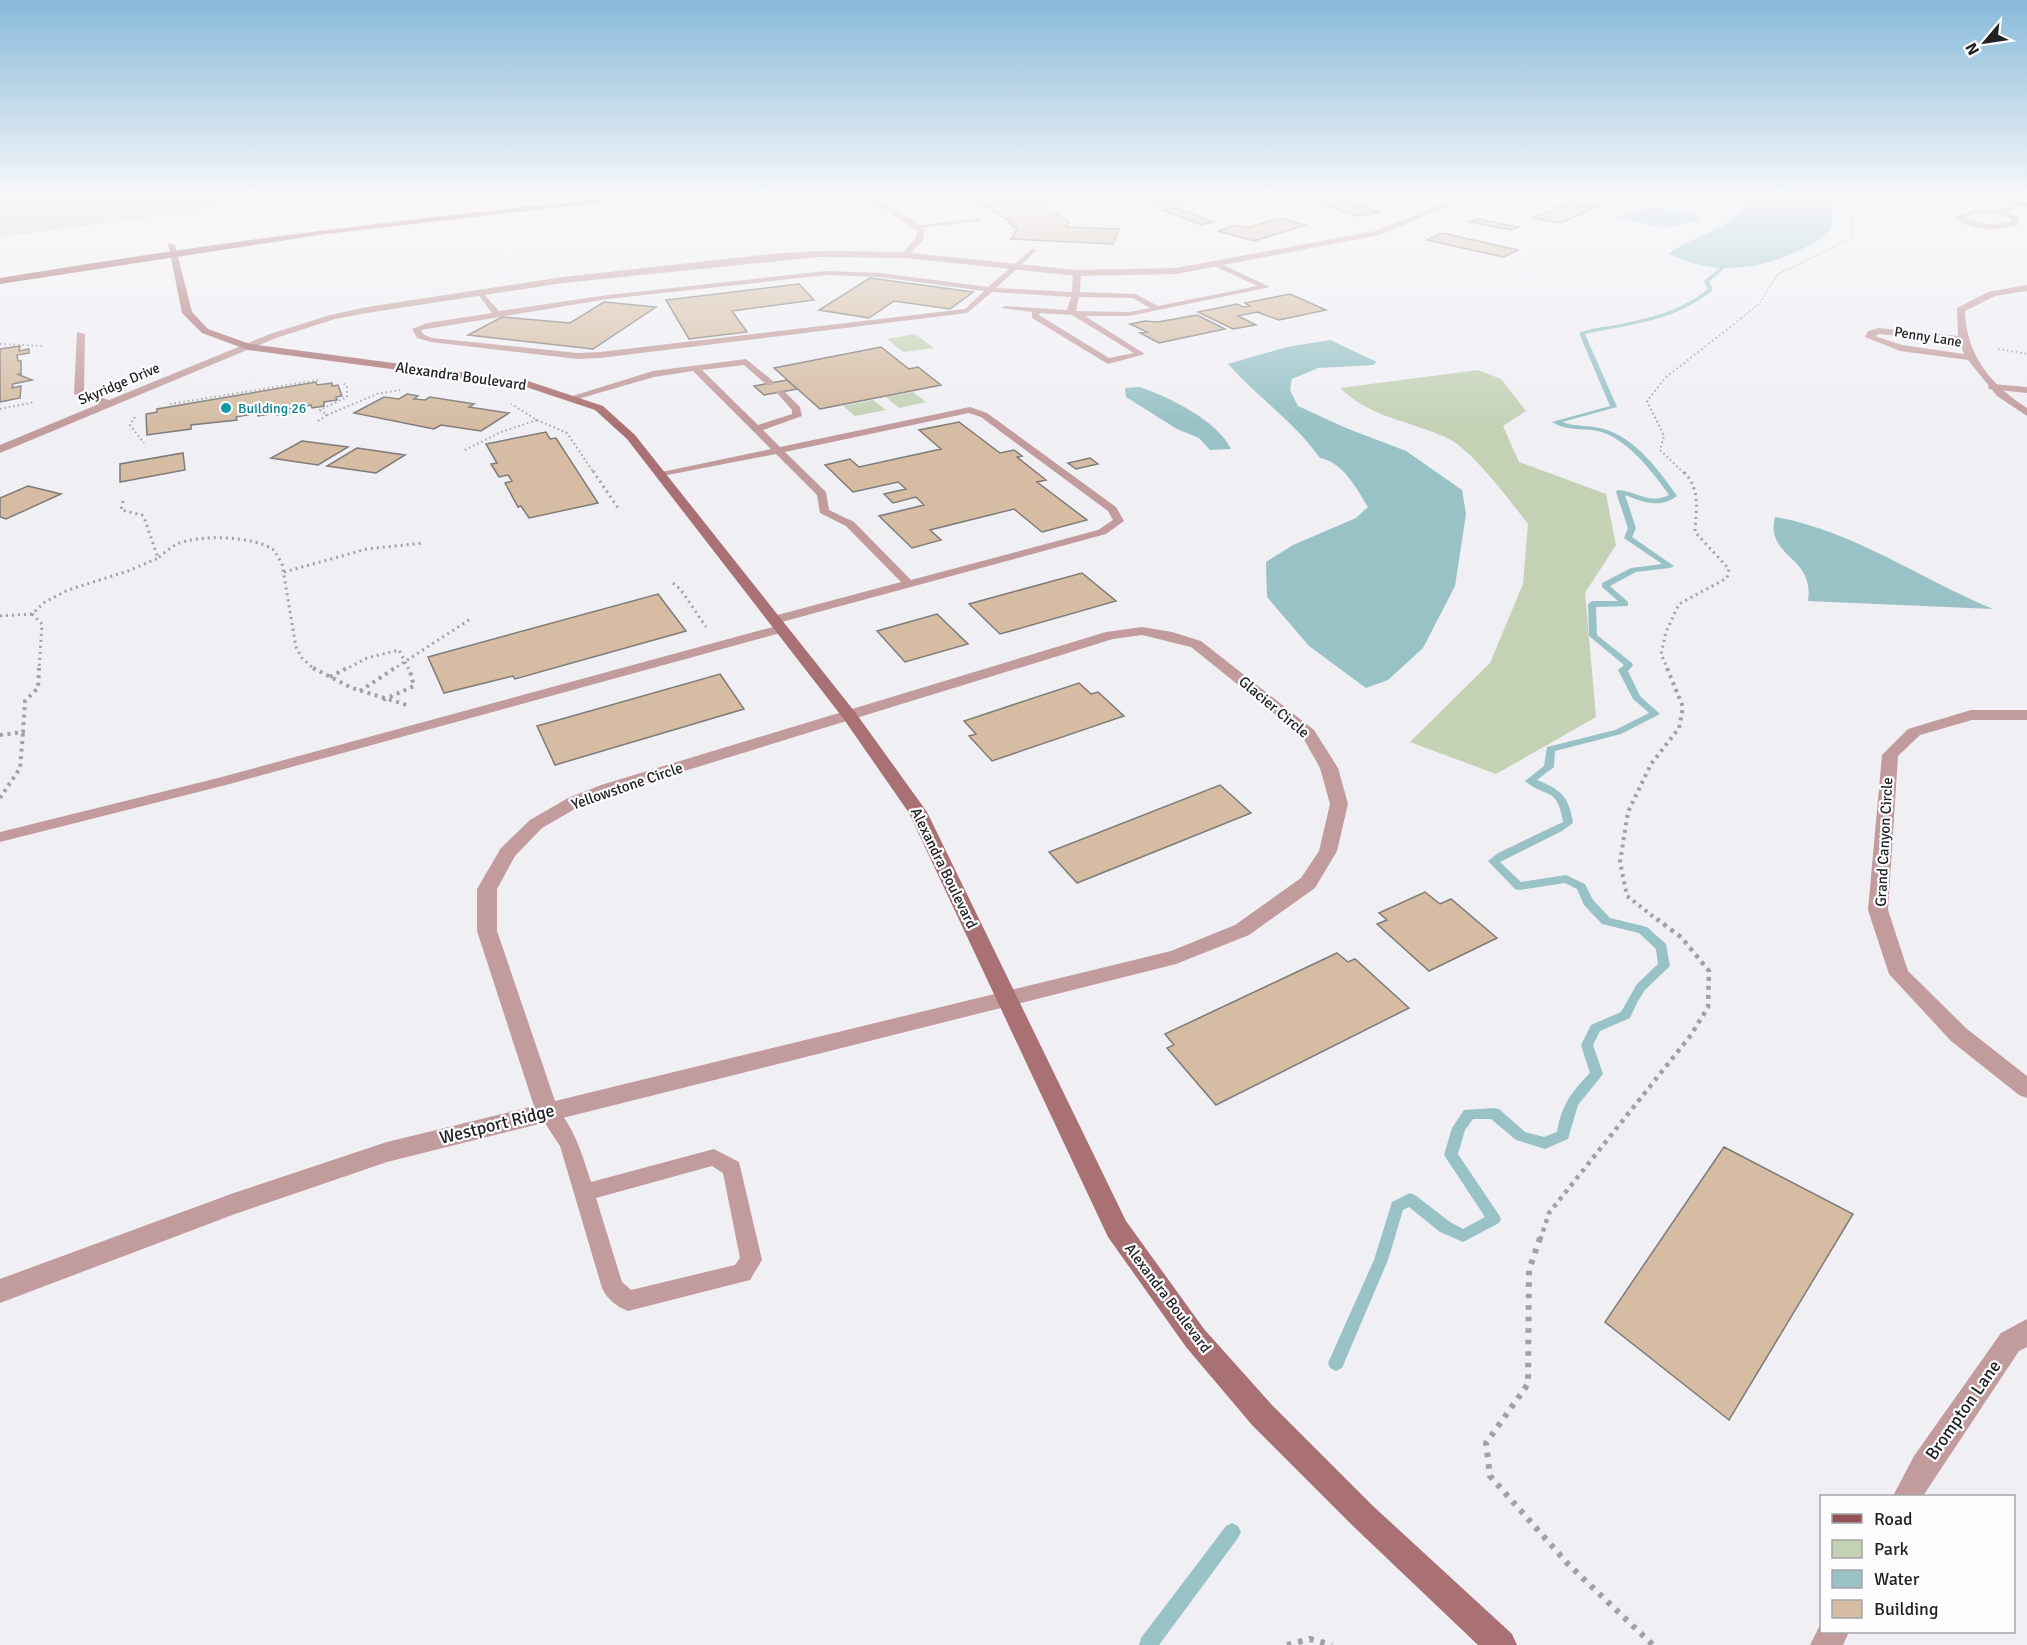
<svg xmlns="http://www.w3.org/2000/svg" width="2027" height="1645" viewBox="0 0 2027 1645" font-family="Signika,sans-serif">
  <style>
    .green { fill: #c4d1b5 }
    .water { fill: #98c2c6 }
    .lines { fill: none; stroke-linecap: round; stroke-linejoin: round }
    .stream { fill: #98c2c6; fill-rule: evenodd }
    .building { fill: #d5bca3; stroke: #7f7b78; stroke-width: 1.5 }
    .path-far5 { stroke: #a1a0a4; stroke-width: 1.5; stroke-dasharray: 1.5 2; stroke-linecap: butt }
    .path-far4 { stroke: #a1a0a4; stroke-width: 2; stroke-dasharray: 1.5 3; stroke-linecap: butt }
    .path-far3 { stroke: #a1a0a4; stroke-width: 3; stroke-dasharray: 2 4; stroke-linecap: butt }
    .path-far2 { stroke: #a1a0a4; stroke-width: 4; stroke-dasharray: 3 4.5; stroke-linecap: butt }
    .path-far1 { stroke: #a1a0a4; stroke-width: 4.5; stroke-dasharray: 4 5; stroke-linecap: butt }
    .path { stroke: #a1a0a4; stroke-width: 6; stroke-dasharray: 4.5 7; stroke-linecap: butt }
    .lane { fill: #c29b9c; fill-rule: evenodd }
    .street { fill: #c29b9c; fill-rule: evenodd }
    .secondary { fill: #a97173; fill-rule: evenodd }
    .primary { fill: #965357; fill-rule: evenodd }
    .culture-dot { fill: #0f9aa8; stroke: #fdfdff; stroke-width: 2 }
    .labels { text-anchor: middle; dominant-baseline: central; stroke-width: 4.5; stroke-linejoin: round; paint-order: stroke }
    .far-street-label { font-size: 14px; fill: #222224; stroke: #fdfdff }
    .far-culture-label { font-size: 14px; fill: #0d838f; stroke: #fdfdff; text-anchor: start }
    .street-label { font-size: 15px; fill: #222224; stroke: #fdfdff }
    .near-street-label { font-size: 18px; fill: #222224; stroke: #fdfdff }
  </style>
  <rect width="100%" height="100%" fill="#f0eff4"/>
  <!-- green -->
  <path class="green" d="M0 196H309L0 237Z
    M915 334 934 348 903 352 887 339Z
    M1478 370 1501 379 1526 411 1503 426 1519 462 1606 494 1616 545 1585 593 1596 717 1496 774 1410 742 1490 663 1523 584 1528 524C1511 502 1473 451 1449 439 1412 421 1370 418 1340 388Z
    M913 392 926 402 899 408 886 397Z
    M873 400 886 410 855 416 843 406Z"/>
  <!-- water -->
  <path class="water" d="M1741 196H1832C1829 207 1837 220 1828 231 1821 240 1808 246 1798 251 1757 271 1711 275 1669 254 1688 238 1714 234 1733 218 1740 213 1740 204 1741 196Z
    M1655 207 1699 216 1697 220 1665 228 1616 218Z
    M1330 340 1377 362 1373 365 1318 368 1292 379 1290 390 1298 406 1346 428 1406 451 1462 490 1466 514 1455 586 1423 648 1388 680 1366 688 1309 646 1267 597 1266 562 1293 545 1356 518 1368 507C1357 489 1343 462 1320 458 1295 422 1258 398 1228 364L1287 347Z
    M1139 387C1168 396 1218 421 1231 449L1210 450 1199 438 1177 429 1126 397 1125 388Z
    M1775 517C1854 531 1920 579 1993 609L1808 601C1815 555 1765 558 1775 517Z"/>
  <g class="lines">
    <!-- stream -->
    <path class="stream" d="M1731 258 1735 259 1709 282 1713 290C1675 321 1632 324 1585 334L1617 407 1562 422C1575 427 1590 425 1604 429 1635 438 1659 470 1677 496 1659 509 1643 502 1625 495L1636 528 1632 537 1674 566 1670 568 1636 572 1610 586 1628 602V606L1596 607 1597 635 1632 663 1633 665 1628 671 1640 696 1660 714 1621 734 1555 751 1554 767 1537 780C1562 790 1569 797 1573 823L1562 831 1500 862 1521 882 1566 875 1585 884 1593 900 1610 918 1647 927 1666 944 1670 966 1645 990 1638 1001 1630 1018 1600 1031 1593 1045 1603 1074 1578 1105 1568 1139 1545 1149 1516 1140 1491 1119H1473L1465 1130 1458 1154 1499 1215 1501 1219 1499 1223 1463 1242 1440 1232 1409 1207 1403 1210 1388 1260 1342 1368 1336 1371 1330 1368 1328 1363 1374 1260 1392 1202 1410 1193 1415 1195 1450 1222 1463 1229 1485 1217 1444 1155 1452 1128 1464 1110 1494 1108 1499 1109 1525 1132 1544 1137 1557 1132C1561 1106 1572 1091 1590 1073L1581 1045 1591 1025 1621 1012 1637 984 1658 964 1656 949 1639 933 1602 924 1584 905 1577 889 1565 883 1519 890 1515 889 1488 861 1498 853 1563 822C1557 785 1546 799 1525 781L1544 766 1547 747 1615 730 1649 713 1633 699 1618 670 1624 665 1589 636 1588 604 1592 601H1618L1602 587V583L1631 568 1662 564 1624 538 1628 528 1616 492 1617 490C1638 491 1647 505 1669 495 1653 472 1625 436 1597 431 1582 428 1565 431 1552 422L1610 406 1579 333C1590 328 1604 327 1616 325 1650 318 1681 311 1708 289L1704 281Z
      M1232 1523 1238 1526 1241 1532 1238 1538 1159 1645H1139L1141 1638 1226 1526Z"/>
  </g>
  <!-- building -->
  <path class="building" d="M962 196H1067L1072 198 1036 203 1069 222 1066 227 1119 229 1113 244 1011 239 1017 229 1009 223 1010 221 986 206Z
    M1138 196H1194L1176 199 1185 202 1162 206Z
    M1318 196H1332L1379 212 1355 216 1305 198Z
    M1569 202 1597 207 1561 223 1533 218Z
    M1177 208 1214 222 1201 225 1164 210Z
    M1280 218 1305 225 1254 241 1218 231 1236 225 1246 228Z
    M1477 219 1518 227 1512 230 1470 222Z
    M1442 233 1518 250 1503 257 1427 240Z
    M870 278 973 292 950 309 894 301 869 318 819 310Z
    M799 284 814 300 732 311 747 332 689 339 666 300Z
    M1290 294 1326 310 1279 320 1257 312 1238 316 1256 325 1233 329 1198 312 1237 304 1243 307 1250 306 1245 303Z
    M604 302 656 307 593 349 468 335 502 317 570 323Z
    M1197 315 1225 329 1159 343 1140 333 1147 332 1130 324 1145 321 1158 322Z
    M20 346 19 351 29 349V353L17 355 18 361H21V374H17L32 380 13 384 12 388 21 386 20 398 0 402V349Z
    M881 347 909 369 918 367 941 385 820 409 774 368Z
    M787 380 797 389 764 395 754 386Z
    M316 382 317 385 332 383V386L338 385 342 396 336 397 337 400 324 402V406L312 408 311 405 288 409 290 413 277 415V413L258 416 257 413 236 417 237 420 191 425V429L147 435 146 414 157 412V409Z
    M407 394 418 396 414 399 425 400 430 397 474 404 469 407 509 413 481 431 441 425 434 429 354 413 384 397 399 399Z
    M959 422 1000 453 1014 450 1022 456 1017 457 1046 480 1037 482 1087 520 1042 532 1014 509 930 530 941 540 912 548 879 516 924 505 916 497 893 503 884 494 906 489 898 482 853 492 825 465 850 459 859 467 941 449 919 430Z
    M546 432 550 439 556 438 598 503 529 518 521 506 518 507 505 483 512 481 508 475 499 477 491 464 497 463 486 444Z
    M302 441 348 447 318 465 271 458Z
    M357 448 405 455 376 473 327 466Z
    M183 453 185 470 120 482V464Z
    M1090 458 1098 464 1076 469 1068 463Z
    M28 486 61 494 6 519 0 517V498Z
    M1082 573 1116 601 1000 634 969 604Z
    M658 594 686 631 515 679 513 676 444 693 428 657Z
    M937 614 968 644 905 662 877 631Z
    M720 674 744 709 555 765 537 726Z
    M1079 683 1091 694 1098 692 1124 716 992 761 969 736 976 734 964 721Z
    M1220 785 1251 813 1077 883 1049 852Z
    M1425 892 1440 904 1451 899 1497 938 1429 971 1377 924 1387 920 1379 913Z
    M1337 953 1348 962 1355 959 1409 1008 1216 1105 1167 1048 1174 1045 1165 1034Z
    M1724 1147 1853 1214 1729 1420 1605 1322Z"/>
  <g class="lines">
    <!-- path-far5 -->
    <path class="path-far5" d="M1344 196 1387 207
      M1741 318 1759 304 1778 274 1852 238 1854 196"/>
    <!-- path-far4 -->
    <path class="path-far4" d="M0 344 44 346
      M1998 349 2027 354
      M170 404 319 380
      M0 409 35 402
      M327 415 377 394 400 390
      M135 417 130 425 144 443
      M537 420 567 433 594 473
      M318 421 327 415 320 410 347 397V386L341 382
      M465 450 501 432 537 420 511 404
      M1684 473 1660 450 1664 436 1647 401 1665 378 1743 317"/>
    <!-- path-far3 -->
    <path class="path-far3" d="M593 471 618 508
      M123 501 121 510 142 515 145 520 158 558C164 553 170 548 177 544 200 534 254 536 274 550L282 564 296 647 302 658 315 670
      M284 572 367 549 423 543
      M673 583 681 590 706 627
      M32 614 42 624 39 670
      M0 616 32 614 45 602 68 590 128 571 158 558
      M344 670 367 658 399 650 409 670
      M392 670 472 618
      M1668 670 1661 654 1666 632 1679 604 1727 578 1729 569 1695 532C1696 508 1701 489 1683 471"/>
    <!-- path-far2 -->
    <path class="path-far2" d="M313 668 352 688 410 706
      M330 677 347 668
      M360 691 395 668
      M383 700 414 686 409 668
      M0 735 23 732 25 701 38 688 39 668
      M0 798 20 768 23 732
      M1659 921 1627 896 1620 862 1628 812 1651 764 1679 728 1683 707 1667 668"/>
    <!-- path-far1 -->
    <path class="path-far1" d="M1540 1240 1549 1213 1691 1035 1708 1007 1709 971 1681 937 1657 919"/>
    <!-- path -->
    <path class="path" d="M1540 1238 1529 1270 1528 1384 1486 1443 1490 1476 1568 1564 1653 1645
      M1287 1645 1310 1639 1332 1645"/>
    <!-- lane -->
    <path class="lane" d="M979 218 981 221 918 228 915 226Z
      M1032 249 1037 250 996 288 1072 292 1073 273 1077 271 1081 273 1080 292 1135 294 1158 306 1258 286 1214 266 1217 262 1270 287 1129 316H1085L1145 354 1108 364 1032 318V312L1001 308 1005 306 1067 310 1071 297 992 292 967 313 600 358 578 359 431 342 417 338 412 329 427 323 492 313 477 293 481 291 499 311 608 295 827 271 880 273 988 287ZM827 275 880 277 984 291 965 309 600 352 578 353 432 338 423 334 421 330 608 299ZM1079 297 1133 298 1150 308 1129 312 1076 311ZM1040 313 1072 315 1134 353 1109 358 1039 315Z
      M746 359 773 381V385H767L744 365 702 370 758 425 792 414V410L776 392 783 390 800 407 802 416 763 430 780 447 970 407 987 413 1116 507 1124 521 1106 534 778 623H770V617L901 582 846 526 820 513 817 495 776 454 657 477V473L771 449 693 371 654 377 571 401 566 398 653 371ZM969 413 981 417 1108 511 1113 520 1098 530 911 580 854 522 829 510 826 492 785 452Z
      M1992 384 2027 387V393L1989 389 1988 387Z
      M780 625 786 629 784 632 226 785 0 842V832L218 778Z
      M547 1103C570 1111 584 1160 591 1182L714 1149 739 1162 762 1260 750 1280 628 1311C617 1307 607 1299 602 1288L560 1146 537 1111 540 1106ZM712 1166 723 1173 740 1258 735 1265 631 1290 622 1282 596 1198Z"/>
    <!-- street -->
    <path class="street" d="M858 196C881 195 906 216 924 228L923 240 911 253 1077 270 1176 268 1375 231 1461 196H1471L1380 235 1176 274 1077 276 905 258 818 257 563 283 367 313 335 319 276 338 0 453V445L99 404 74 394 77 332 85 334 84 392 109 400 270 334 330 315 367 307 563 277 770 254 818 251 903 252 915 239 917 231 892 214Z
      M2020 202 2023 206 2007 212 2020 218 2019 224 2015 226C1995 230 1970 232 1954 217L1974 210H1999ZM1975 214H1999L2012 219 2008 223 1985 224 1964 218Z
      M2027 285V291L1995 296 1965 311C1966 355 1991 385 2027 408V416L1997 396 1968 360 1900 351 1865 337 1868 331 1879 328 1958 336 1957 308 1988 292ZM1879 334 1959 342 1964 354 1902 345 1875 336Z
      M1142 627 1172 632 1201 641 1314 730 1338 768 1348 804 1337 851 1315 888 1249 935 1176 964 387 1162 235 1214 0 1303V1279L231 1194 387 1142 534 1106 477 931V889L501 848 530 820 568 798 601 785 1106 632ZM1142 635 1191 647 1302 736 1320 768 1330 804 1319 851 1301 878 1235 925 1171 951 555 1101 497 931V889L515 856 542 828 580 806 613 793 1113 639Z
      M1971 710H2027V720H1972L1920 735 1898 756 1888 910 1908 971 1967 1029 2027 1076V1098L2019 1095 1951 1041 1889 974 1868 910 1882 755 1908 729Z
      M2027 1319V1347L2019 1351 1923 1496H1893L1914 1456 2001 1333Z
      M1822 1621V1632H1849L1843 1645H1810Z"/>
    <!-- secondary -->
    <path class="secondary" d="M1980 196H1994L2027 203V207Z
      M168 243 175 245 192 312 208 329 250 344 528 381 603 406 635 435 855 712 927 812 1126 1221 1204 1329 1272 1405 1373 1506 1512 1634 1517 1645H1478L1353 1526 1252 1425 1186 1347 1108 1237 909 813 843 718 627 439 595 410 526 387 248 350 202 333 182 313Z"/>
    <!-- primary -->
    <path class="primary" d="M633 196H658L326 234 0 284V278C210 243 421 216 633 196Z"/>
  </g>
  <!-- sky -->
  <linearGradient id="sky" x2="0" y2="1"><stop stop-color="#88bada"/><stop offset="0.46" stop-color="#f8f8fa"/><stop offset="1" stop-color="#f8f8fa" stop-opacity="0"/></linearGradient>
  <rect width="2027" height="426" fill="url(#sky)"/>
  <!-- markers -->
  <circle class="culture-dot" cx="226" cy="408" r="6"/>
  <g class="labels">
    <!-- far-street labels -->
    <g class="far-street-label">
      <text transform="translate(1928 337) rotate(9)">Penny Lane</text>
      <text transform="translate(119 384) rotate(-23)">Skyridge Drive</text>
    </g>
    <!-- far-culture labels -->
    <g class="far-culture-label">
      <text x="238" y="408">Building 26</text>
    </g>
    <!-- street labels -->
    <g class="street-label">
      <text transform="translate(461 376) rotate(8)">Alexandra Boulevard</text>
      <text transform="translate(1274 707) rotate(40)">Glacier Circle</text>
      <text transform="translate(627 786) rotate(-19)">Yellowstone Circle</text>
      <text transform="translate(1884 842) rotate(-87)">Grand Canyon Circle</text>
      <text transform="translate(944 868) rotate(64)">Alexandra Boulevard</text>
      <text transform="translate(1168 1298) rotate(53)">Alexandra Boulevard</text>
    </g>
    <!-- near-street labels -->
    <g class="near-street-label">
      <text transform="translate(497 1124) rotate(-14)">Westport Ridge</text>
      <text transform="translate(1963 1410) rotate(-55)">Brompton Lane</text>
    </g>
  </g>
  <!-- legend -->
  <rect x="1820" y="1495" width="195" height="138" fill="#fdfdff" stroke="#a5a5a7" stroke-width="1.5"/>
  <rect x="1832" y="1514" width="30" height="9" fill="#965357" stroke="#a5a5a7" stroke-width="1.5"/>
  <text x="1874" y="1525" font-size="18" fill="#222224">Road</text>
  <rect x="1832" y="1540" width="30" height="18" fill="#c4d1b5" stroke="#a5a5a7" stroke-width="1.5"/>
  <text x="1874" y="1555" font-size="18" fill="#222224">Park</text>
  <rect x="1832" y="1570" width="30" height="18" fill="#98c2c6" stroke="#a5a5a7" stroke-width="1.5"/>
  <text x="1874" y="1585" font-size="18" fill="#222224">Water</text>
  <rect x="1832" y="1600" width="30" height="18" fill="#d5bca3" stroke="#a5a5a7" stroke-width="1.5"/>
  <text x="1874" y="1615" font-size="18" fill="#222224">Building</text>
  <!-- north arrow -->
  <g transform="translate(1985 42) rotate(241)" stroke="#fdfdff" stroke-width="4.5" paint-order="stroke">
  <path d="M0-4.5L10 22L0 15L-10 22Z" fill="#222224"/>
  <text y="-9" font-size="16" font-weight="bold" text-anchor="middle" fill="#222224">N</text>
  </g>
</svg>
